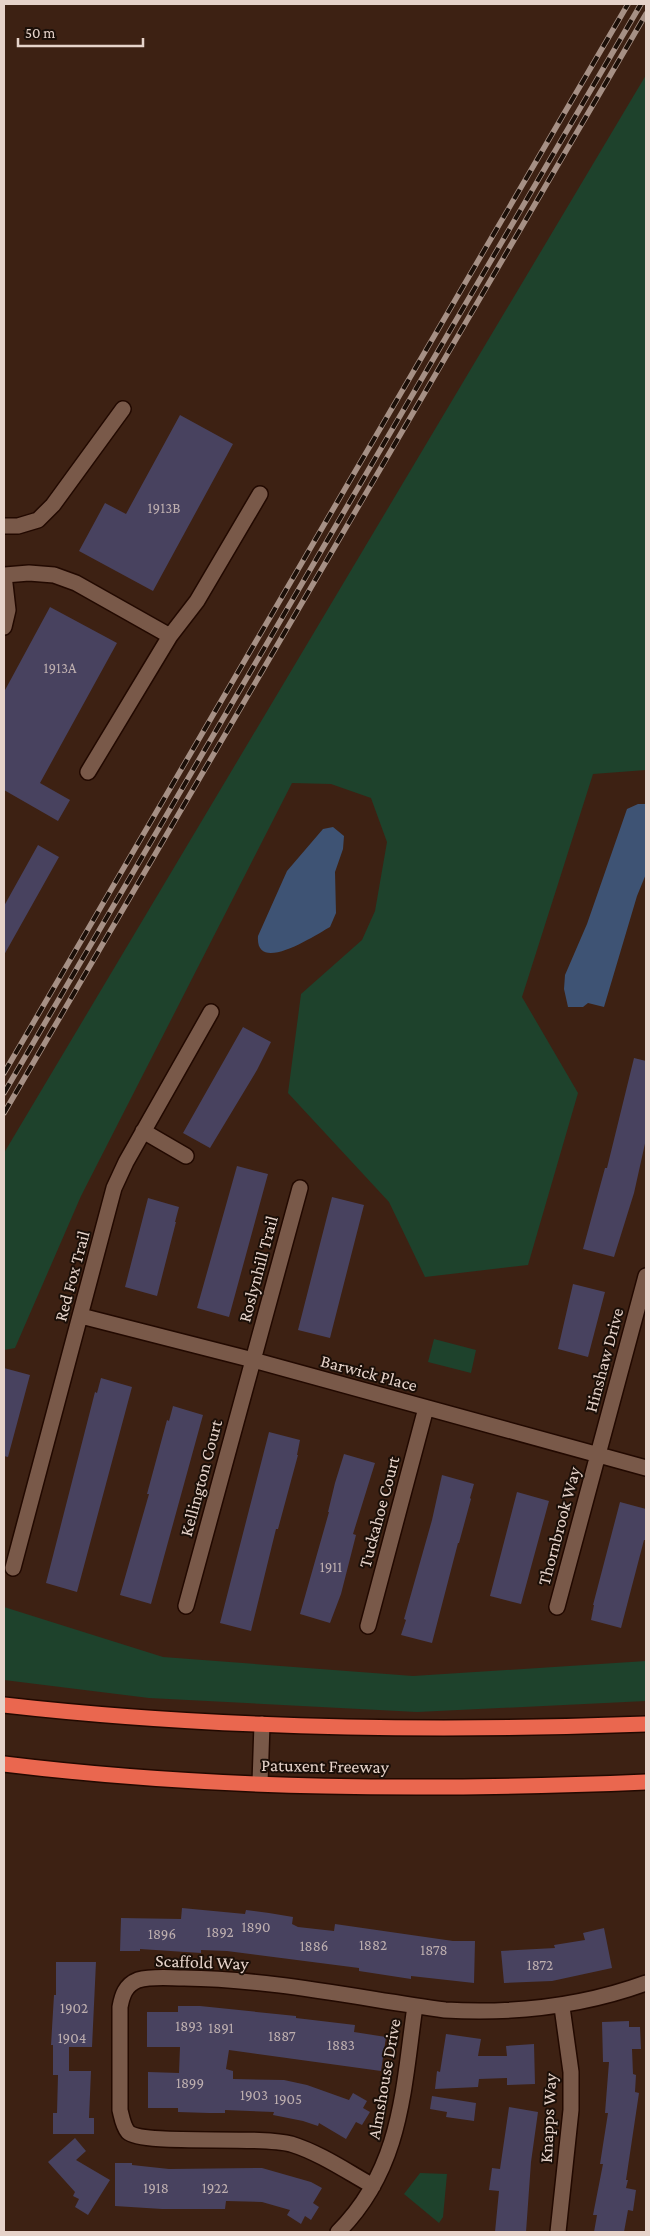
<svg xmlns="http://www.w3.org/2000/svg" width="650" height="2236" viewBox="0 0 650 2236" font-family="'Crimson Pro',serif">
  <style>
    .green { fill: #1e422c }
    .water { fill: #3e5374 }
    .building { fill: #48425f }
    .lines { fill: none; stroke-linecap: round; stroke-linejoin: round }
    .minor-casing { stroke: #220900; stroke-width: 18 }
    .highway-casing { stroke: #220900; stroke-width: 18 }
    .minor { stroke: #795949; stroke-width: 15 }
    .highway { stroke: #ea674f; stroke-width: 15 }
    .rail-casing { stroke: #a69085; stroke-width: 5.5 }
    .rail { stroke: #1b0f08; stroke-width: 4; stroke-dasharray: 11; stroke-linecap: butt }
    .labels { text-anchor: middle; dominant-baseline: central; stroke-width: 4; stroke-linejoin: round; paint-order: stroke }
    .number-label { font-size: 15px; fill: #beafaf }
    .street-label { font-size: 18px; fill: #e6d3ca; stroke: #1b0f08 }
  </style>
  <rect width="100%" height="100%" fill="#3d2113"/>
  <!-- green -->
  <path class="green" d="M646 75V770L593 774 522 997 578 1093 528 1265 425 1277 389 1202 288 1093 301 994 362 940 375 911 387 842 371 798 331 784 292 783 81 1196 15 1348 4 1350V1153Z
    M434 1339 476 1350 471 1373 428 1362Z
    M4 1607 163 1657 413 1676 646 1661V1701L417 1712 149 1698 4 1680Z
    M420 2173 447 2174 443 2217 439 2223 404 2194Z"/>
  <!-- water -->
  <path class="water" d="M638 804H646V874L637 896 604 1007 588 1003 583 1007H568L564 989 565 975 587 924 627 809Z
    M333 827 344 836 343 849 335 872 336 913 330 927C314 936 255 975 258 936L287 871 323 829Z"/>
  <!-- building -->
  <path class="building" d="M180 415 233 444 153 591 79 551 105 503 126 514Z
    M50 607 117 643 40 783 70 800 58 821 4 790V692Z
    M38 845 59 857 4 955V906Z
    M243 1027 271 1042 257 1070 210 1148 183 1133Z
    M634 1058 646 1061V1139L634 1193 614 1257 583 1249 605 1168H607Z
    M237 1166 268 1174 229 1317 197 1308Z
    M332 1197 364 1205 330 1338 298 1330Z
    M148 1198 179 1207 175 1222H176L157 1296 125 1287Z
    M573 1284 605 1292 588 1357 558 1349Z
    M4 1368 30 1375 8 1457 4 1456Z
    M101 1378 132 1387 77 1592 46 1583 95 1392 97 1393Z
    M173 1406 203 1415 151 1604 120 1595 149 1494H147L167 1420 169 1421Z
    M269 1432 300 1440 297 1455H298L278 1529H276L251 1631 220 1623Z
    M344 1454 375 1463 353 1534 356 1535 341 1594 330 1623 300 1614 329 1512H328L335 1483Z
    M442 1475 474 1484 470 1498 471 1499 459 1543H458L432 1643 401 1635 406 1620 404 1619 432 1520Z
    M517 1492 549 1501 521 1604 490 1596Z
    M620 1502 646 1509V1540H644L621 1628 591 1620 594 1605H593Z
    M182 1908 245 1914 246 1910 269 1913 293 1917 292 1924 298 1927 334 1931 335 1924 453 1941H475L474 1983 411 1976V1979L359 1971V1968L227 1951 201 1950V1953L140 1949V1951H120L121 1918 181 1919Z
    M604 1928 612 1968 552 1981 504 1983 501 1951 555 1948 554 1945 585 1940 583 1933Z
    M56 1962H96L92 2047H69V2071H91L89 2118H94V2134H53V2113H57L58 2075H53V2045H51L54 1995H56Z
    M178 2006H200L296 2016V2018L355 2025 354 2032 386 2037 381 2071 229 2050 226 2069 233 2071V2079L284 2080 307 2085 349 2100 353 2093 367 2101 363 2108 370 2112 362 2125 356 2122 346 2139 319 2123 318 2126 303 2121 273 2115 274 2112 225 2110V2113H209L178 2112V2108H148V2072L179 2073 180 2047H147V2012H178Z
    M629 2021V2027H640L641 2049H632L633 2074 636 2075 635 2092 639 2093 626 2180H628L626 2188 636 2190 633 2211 628 2210 624 2232H594L597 2215H593L603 2164H600L608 2113H605L609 2062H603L602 2022Z
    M446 2034 481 2039 478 2056H507L506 2046 534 2044 535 2084 507 2085V2078L479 2079 478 2087 435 2089 437 2071 440 2072Z
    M432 2096 476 2103 474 2121 446 2117 447 2112 430 2109Z
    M509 2107 538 2112 531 2162 526 2232H495L499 2191 489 2190 492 2168 500 2169Z
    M75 2138 86 2151 76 2160 110 2180 88 2215 75 2207 79 2199 73 2196 75 2192 48 2162Z
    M115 2163H132V2165L169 2169 262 2168 311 2182 322 2188 313 2203 319 2207 311 2220 305 2216 301 2224 287 2215 290 2210 262 2202 226 2201 225 2209H162L115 2206Z"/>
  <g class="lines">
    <defs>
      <path id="minor" d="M4 526H18L38 520 53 505 123 409
        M4 575 8 610 4 627
        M5 575 29 573 54 575 76 583 170 636 88 772
        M170 636 197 601 260 494
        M143 1131 186 1156
        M81 1316 253 1360 646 1468
        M13 1568 114 1188 126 1162 211 1012
        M186 1606 300 1188
        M557 1607 646 1276
        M368 1626 426 1408
        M260 1783 262 1724
        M373 2186C346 2171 320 2153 291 2144 259 2135 143 2146 128 2132 123 2126 122 2118 120 2110V2007C122 1996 125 1985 138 1980 152 1976 169 1978 184 1978 271 1979 358 1998 445 2010 515 2014 580 2007 646 1983
        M338 2232C402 2168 403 2090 415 2006
        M558 2232 571 2110V2072L562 2007"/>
      <path id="highway" d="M4 1705C216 1729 433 1732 646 1724
        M4 1764C216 1790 433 1791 646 1782"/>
    </defs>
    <!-- minor casing -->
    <use href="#minor" class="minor-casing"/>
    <!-- highway casing -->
    <use href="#highway" class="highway-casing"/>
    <!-- minor -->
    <use href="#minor" class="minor"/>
    <!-- highway -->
    <use href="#highway" class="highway"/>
    <defs>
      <path id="rail" d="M4 1073 628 4
        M4 1093 641 4
        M4 1113 646 14"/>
    </defs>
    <!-- rail casing -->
    <use href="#rail" class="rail-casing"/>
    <!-- rail -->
    <use href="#rail" class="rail"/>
  </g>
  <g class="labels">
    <!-- number labels -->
    <g class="number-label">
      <text x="164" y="508">1913B</text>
      <text x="60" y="668">1913A</text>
      <text x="331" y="1567">1911</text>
      <text x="256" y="1927">1890</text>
      <text x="220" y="1932">1892</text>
      <text x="162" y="1934">1896</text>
      <text x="373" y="1945">1882</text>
      <text x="314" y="1946">1886</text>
      <text x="434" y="1950">1878</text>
      <text x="540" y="1965">1872</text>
      <text x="74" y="2008">1902</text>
      <text x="189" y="2026">1893</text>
      <text x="221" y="2028">1891</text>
      <text x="282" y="2036">1887</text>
      <text x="72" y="2038">1904</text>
      <text x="341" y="2045">1883</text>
      <text x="190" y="2083">1899</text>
      <text x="254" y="2095">1903</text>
      <text x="288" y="2099">1905</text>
      <text x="156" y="2188">1918</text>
      <text x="215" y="2188">1922</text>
    </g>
    <!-- street labels -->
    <g class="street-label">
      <text transform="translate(258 1269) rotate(-75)">Roslynhill Trail</text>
      <text transform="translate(72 1276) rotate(-75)">Red Fox Trail</text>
      <text transform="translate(604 1360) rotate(-75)">Hinshaw Drive</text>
      <text transform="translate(369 1373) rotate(15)">Barwick Place</text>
      <text transform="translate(201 1478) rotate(-75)">Kellington Court</text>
      <text transform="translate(379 1512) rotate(-75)">Tuckahoe Court</text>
      <text transform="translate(559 1526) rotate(-75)">Thornbrook Way</text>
      <text transform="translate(325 1766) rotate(1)">Patuxent Freeway</text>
      <text transform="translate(202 1962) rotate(2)">Scaffold Way</text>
      <text transform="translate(384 2079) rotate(-80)">Almshouse Drive</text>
      <text transform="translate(548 2118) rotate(-87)">Knapps Way</text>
    </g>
  </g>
  <!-- border -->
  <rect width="650" height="2236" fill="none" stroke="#e6d3ca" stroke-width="10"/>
  <!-- scale -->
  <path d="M18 38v8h125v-8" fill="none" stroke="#e6d3ca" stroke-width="2.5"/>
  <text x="25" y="38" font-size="15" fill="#e6d3ca" stroke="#1b0f08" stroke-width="4" paint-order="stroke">50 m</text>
</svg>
